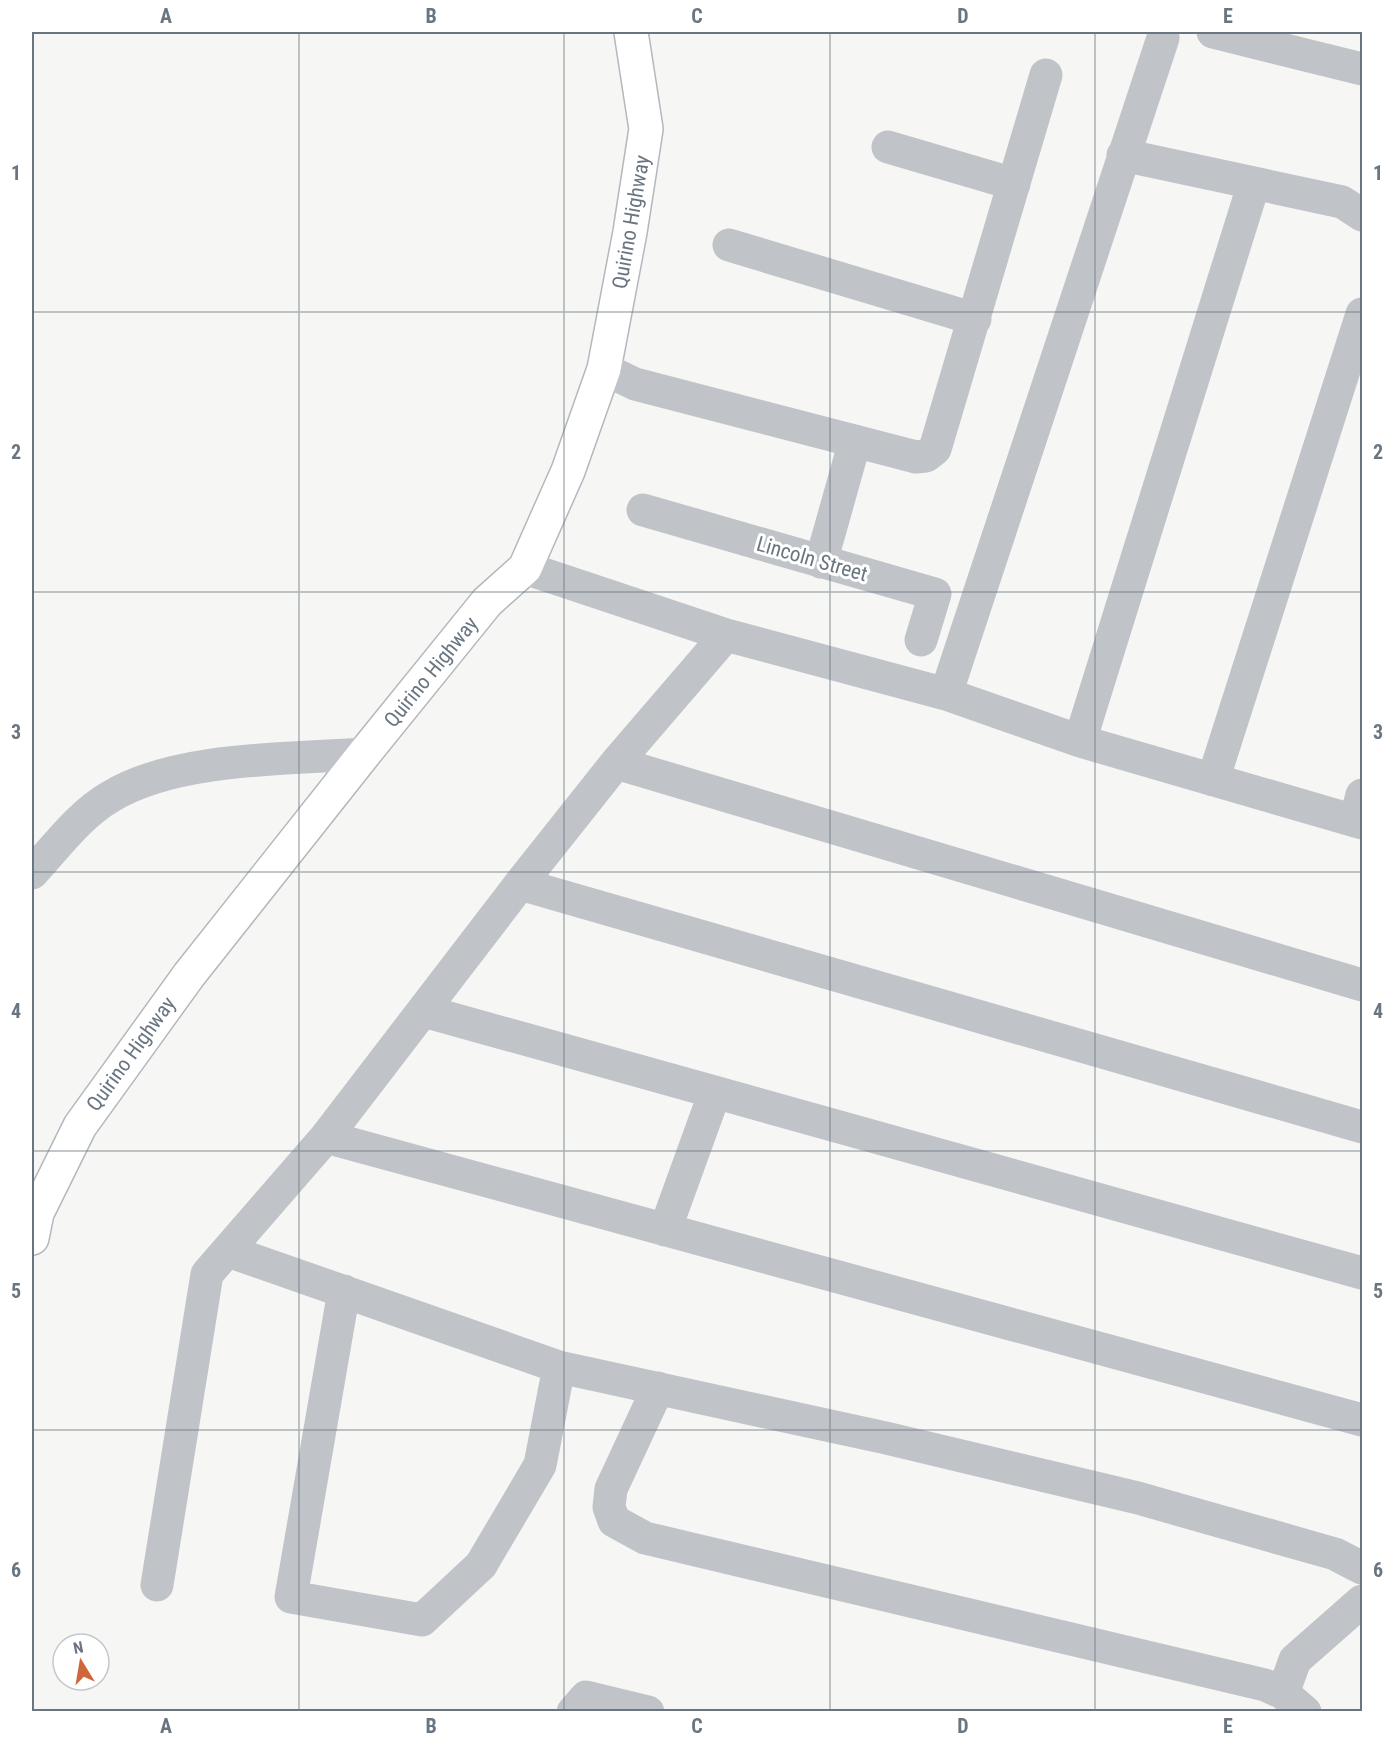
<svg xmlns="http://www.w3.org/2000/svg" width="1394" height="1743" viewBox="0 0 1394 1743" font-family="'Roboto Condensed',sans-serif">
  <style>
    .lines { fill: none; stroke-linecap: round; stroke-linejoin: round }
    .major-casing { stroke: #b4b7bb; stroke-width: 36 }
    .minor { stroke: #c0c3c7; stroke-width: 33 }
    .major { stroke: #fff; stroke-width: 33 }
    .grid { fill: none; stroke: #697581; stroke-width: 1.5; stroke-opacity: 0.55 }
    .labels { text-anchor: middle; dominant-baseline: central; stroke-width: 6; stroke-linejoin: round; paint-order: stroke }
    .street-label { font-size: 21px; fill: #697581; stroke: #fff }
    .neatline { fill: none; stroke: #697581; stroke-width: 2 }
    .grid-label { font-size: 20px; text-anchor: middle; font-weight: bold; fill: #697581 }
  </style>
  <rect width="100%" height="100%" fill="#f6f6f4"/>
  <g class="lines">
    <defs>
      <path id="major" d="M32 1238 37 1213 80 1126 189 975 364 754 487 602 525 568 568 471 604 369 630 232 646 129 631 32"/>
    </defs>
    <!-- major casing -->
    <use href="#major" class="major-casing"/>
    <!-- minor -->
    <path class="minor" d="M1213 32 1362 69
      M888 147 1014 184
      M1123 155 1342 202 1362 215
      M729 245 975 319
      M604 369 635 384 916 457 926 456 935 449 1046 75
      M643 510 935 594 921 640
      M821 562 855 441
      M525 568 726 635 946 694 1080 741 1362 823
      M946 694 1163 38
      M1080 741 1254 183
      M616 763 1362 985
      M1213 780 1362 314
      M1355 821 1362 795
      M32 873C56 847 79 815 110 797 175 757 288 759 364 754
      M520 884 1362 1127
      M424 1011 1362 1273
      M326 1137 1362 1420
      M665 1230 715 1092
      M228 1251 559 1367 886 1438 1138 1498 1335 1554 1362 1568
      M344 1291 291 1597 422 1620 481 1565 540 1465 559 1367
      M658 1388 611 1489 609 1507 614 1521 645 1538 1265 1685 1283 1693 1305 1712
      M157 1585 207 1274 326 1137 520 884 616 763 726 635
      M1283 1693 1295 1660 1362 1601
      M573 1712 586 1697 648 1712"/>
    <!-- major -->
    <use href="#major" class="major"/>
  </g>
  <!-- grid -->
  <path class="grid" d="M299 32V1712M564 32V1712M830 32V1712M1095 32V1712M32 312H1362M32 592H1362M32 872H1362M32 1151H1362M32 1430H1362"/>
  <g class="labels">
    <!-- street labels -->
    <g class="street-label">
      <text transform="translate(631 222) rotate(-80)">Quirino Highway</text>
      <text transform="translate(812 559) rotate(16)">Lincoln Street</text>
      <text transform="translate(431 672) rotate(-51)">Quirino Highway</text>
      <text transform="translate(131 1054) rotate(-54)">Quirino Highway</text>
    </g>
  </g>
  <!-- border -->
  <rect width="1394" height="1743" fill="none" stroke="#ffffff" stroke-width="66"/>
  <!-- north arrow -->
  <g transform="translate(81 1662) rotate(349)"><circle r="28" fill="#ffffff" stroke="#c3c8cd" stroke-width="1.5"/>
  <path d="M0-4.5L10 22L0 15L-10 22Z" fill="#d0673b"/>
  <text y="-9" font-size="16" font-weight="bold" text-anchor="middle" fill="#697581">N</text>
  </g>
  <rect x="33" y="33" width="1328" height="1677" class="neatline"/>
  <g class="grid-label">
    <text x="166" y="23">A</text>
    <text x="431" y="23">B</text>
    <text x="697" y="23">C</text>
    <text x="963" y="23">D</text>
    <text x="1228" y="23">E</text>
    <text x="16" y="180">1</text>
    <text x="1378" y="180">1</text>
    <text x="16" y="459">2</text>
    <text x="1378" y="459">2</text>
    <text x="16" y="739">3</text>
    <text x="1378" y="739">3</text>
    <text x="16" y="1018">4</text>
    <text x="1378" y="1018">4</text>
    <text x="16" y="1298">5</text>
    <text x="1378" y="1298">5</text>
    <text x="16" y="1577">6</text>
    <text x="1378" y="1577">6</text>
    <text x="166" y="1733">A</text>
    <text x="431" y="1733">B</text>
    <text x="697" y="1733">C</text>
    <text x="963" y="1733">D</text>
    <text x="1228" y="1733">E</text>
  </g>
</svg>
